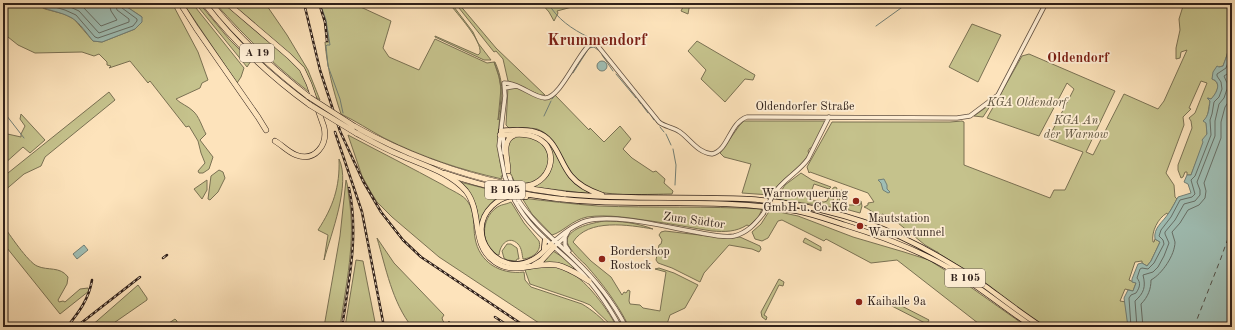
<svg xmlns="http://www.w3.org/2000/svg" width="1235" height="330" viewBox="0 0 1235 330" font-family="'Old Standard TT',serif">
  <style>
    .green { fill: #c5c28c; stroke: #7a7153 }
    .water { fill: #9fbeb4; stroke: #727f76 }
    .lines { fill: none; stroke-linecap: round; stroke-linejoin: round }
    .shore { stroke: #676f67; stroke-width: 1 }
    .stream { stroke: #727f76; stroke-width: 1 }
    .ferry { stroke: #514f48; stroke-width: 1; stroke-dasharray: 5 4; stroke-linecap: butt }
    .tertiary-casing { stroke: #625142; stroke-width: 5 }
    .trunk-casing { stroke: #2f201a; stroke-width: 6 }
    .motorway-casing { stroke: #2f201a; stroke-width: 6 }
    .tertiary { stroke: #feedd3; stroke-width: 3.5 }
    .trunk { stroke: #fde3bb; stroke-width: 4.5 }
    .motorway { stroke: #fde3bb; stroke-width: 5 }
    .rail-casing { stroke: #2f201a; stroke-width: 2.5 }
    .rail { stroke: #feedd3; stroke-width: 1; stroke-dasharray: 3; stroke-linecap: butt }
    .tertiary-bridge-casing { stroke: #625142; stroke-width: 5; stroke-linecap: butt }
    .motorway-bridge-casing { stroke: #2f201a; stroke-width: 6; stroke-linecap: butt }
    .tertiary-bridge { stroke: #feedd3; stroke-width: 3.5 }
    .motorway-bridge { stroke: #fde3bb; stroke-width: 5 }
    .poi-dot { fill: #8f2418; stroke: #feedd3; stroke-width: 1.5 }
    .labels { text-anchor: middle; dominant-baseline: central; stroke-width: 3.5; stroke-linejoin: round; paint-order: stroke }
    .shield { fill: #feedd3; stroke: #6d5e52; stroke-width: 1 }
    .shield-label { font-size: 11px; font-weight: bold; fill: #2f201a }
    .park-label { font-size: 12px; font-style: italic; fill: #5c513c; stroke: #feedd3 }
    .street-label { font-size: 12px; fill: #2f201a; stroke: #feedd3 }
    .poi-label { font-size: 12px; fill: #2f201a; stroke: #feedd3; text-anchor: start }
    .quarter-label { font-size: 14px; font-weight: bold; fill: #7a1f14; stroke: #feedd3 }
    .district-label { font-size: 16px; font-weight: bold; fill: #7a1f14; stroke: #feedd3 }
  </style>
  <rect width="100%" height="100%" fill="#fde3bb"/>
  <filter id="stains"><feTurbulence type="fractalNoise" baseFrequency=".005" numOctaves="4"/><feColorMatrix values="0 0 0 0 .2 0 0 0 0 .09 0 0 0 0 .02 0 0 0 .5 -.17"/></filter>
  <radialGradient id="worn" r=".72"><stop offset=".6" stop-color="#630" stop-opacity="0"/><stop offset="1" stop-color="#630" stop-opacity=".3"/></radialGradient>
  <!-- green -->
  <path class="green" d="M3 3H34L45 9 64 14 74 19 93 41 102 42 135 29 142 17 121 3H172L198 52 208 80 202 83 200 88 176 99C181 104 188 106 193 111 199 116 202 127 206 134L200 140 213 157 209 169 203 173H199L198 171 205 163 201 153 198 141 189 126 186 127 150 81 148 83 130 61 109 68 111 66 107 65V62L99 54 94 56 82 52 35 53 18 45 3 33Z
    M183 3H192L244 68 241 77 237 83Z
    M195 3H199L229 39 251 61 247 67Z
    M215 3H265L287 35 308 70 320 100C281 72 247 39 215 3Z
    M320 3H352L391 21 383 48 389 57 419 70 435 39 487 63 494 62 499 77 501 88 498 120C502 100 503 81 494 62H495C508 91 499 109 498 139 498 151 500 164 503 176H501L502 179C461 170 422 157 384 138 369 130 356 121 341 114 333 90 327 67 325 42H329L325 21Z
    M449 3H451L473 32 478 43 491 60H484L435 37V36L478 55 480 53C482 40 457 14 449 3Z
    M455 3H458L496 48 545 95H540L508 81 503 59 496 51 494 52Z
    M541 3H571L572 7 557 11 558 13 554 21 549 12Z
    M685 3H690L688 14 681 11Z
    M1184 3H1232V18L1230 21 1232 22C1232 38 1229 51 1223 66L1219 67 1212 79C1222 83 1217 93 1211 99L1208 98 1210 101 1208 113 1206 119 1207 134 1191 175H1187V172H1185L1183 177 1181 178 1178 170V165L1192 128 1191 121 1189 118 1195 113 1207 83 1201 81 1189 108 1191 109 1183 117 1184 125 1166 173 1174 185 1175 197 1177 199 1168 215 1167 213C1158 218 1151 232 1153 242H1154L1155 239 1160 242 1151 261 1147 266 1142 263V261L1135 262 1129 280 1136 283 1133 291 1125 289 1120 301 1126 302 1128 327H1047L1032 319 1010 304 1009 301 975 276 938 253V252H937L925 245 898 223 891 219V217L882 214 881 215C872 213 871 210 864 207L868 205V203L874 202 868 193 810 172 809 173 807 167 832 122H950L962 121 964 122V165L1050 198 1054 190H1065L1083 152 1048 139 1074 89 1067 83 1039 136 987 118 1022 56 1029 54 1115 91 1086 152 1093 155 1124 94 1158 109 1164 101 1187 50 1181 52 1180 58 1176 59V48L1180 30 1179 19Z
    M972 24 1001 35 978 82 949 67Z
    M697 41 755 75 753 80 745 79 725 102 701 79 706 70 688 51Z
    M518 86 544 98 555 95 589 130 590 128 604 142 620 126 631 139 623 149 632 158 653 172 656 171 665 179 664 183 673 191 672 194C652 194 606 197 590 189 581 185 573 177 568 169 558 153 556 136 537 129 528 127 518 128 509 128L506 125 508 87Z
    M109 92 115 100 45 157 41 166 24 174 3 192V177Z
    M992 103 983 117 974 116Z
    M21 114 45 140 30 153 23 147 3 165V133L21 137V134L25 126 20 119Z
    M744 121H824L825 122 812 148H810L808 151 809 154C799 170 780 179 770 195L742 193 751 164 724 157 720 153 739 126Z
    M535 134C555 137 560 162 569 177 575 185 583 189 592 194L534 187C551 177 553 171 549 153 547 143 544 139 535 134Z
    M348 135C380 152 412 168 443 185 450 190 464 195 468 202 475 212 473 227 475 238 479 262 500 275 524 272L525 280 531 287 582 304C592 310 602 318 609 327H545L439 257 392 217 377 202 372 194 362 176Z
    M515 136C520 137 527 136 531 137 553 144 555 174 533 183 528 185 520 184 515 183L511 174H510C510 159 501 146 515 136Z
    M339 159C351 184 331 234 324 260L328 235 318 230C333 207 340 187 339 159Z
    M219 170 223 172 225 178 218 192 210 200 208 199 211 176Z
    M801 173 812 180 831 187 829 189 814 184 808 200 824 202 827 201 833 188 835 187 837 188 831 207 776 199 785 185Z
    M207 180V190L202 199 194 189Z
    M346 180C348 185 348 192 349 198 356 241 346 284 340 327H324L340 236Z
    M460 182 507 194 508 195C460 213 482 276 525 266 536 263 542 253 550 249 544 255 538 261 531 265 511 273 488 261 481 241 477 229 480 216 475 204 472 195 465 189 460 182Z
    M842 190V195L840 194 839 205 847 207 849 205H860V201H861L862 206 860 213 838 207 836 204 840 191Z
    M522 198C547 201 572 204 598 206 652 208 707 206 762 209L759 216 749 226 747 225C736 232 725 232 712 231 692 228 672 224 651 221 630 218 608 214 587 217 572 220 563 232 552 235L532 214Z
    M511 202 524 223 539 241C542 251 533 258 523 259 522 255 522 248 518 244 509 235 500 244 499 255H497C480 245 481 219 496 208 501 204 505 205 511 202Z
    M770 210 798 216 853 237 904 252 929 260 962 281 1027 327H983L897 260 871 263 826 239 824 241 782 220 778 221 768 238 762 241 755 239 752 232 761 224Z
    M604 221C621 221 637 223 653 229 629 225 588 218 573 242L591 261 611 277 622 295 624 292 626 293 628 290 630 291 629 301 630 304 640 305 643 308 660 311 666 272 655 269 659 268 674 273 698 285 685 308 670 315 666 327H629C618 304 602 283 585 264 580 260 566 246 567 240 570 227 593 223 604 221Z
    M3 225C9 234 28 262 37 266 48 271 60 266 68 277L67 284 58 300 59 302 63 301 65 302 80 289 88 288 89 291 60 314 3 243Z
    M665 231 725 238 740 237 760 246 761 249 759 252 752 249 729 245 704 273 700 282 672 268 658 263 656 260 659 245 661 244 662 240 659 235 661 232Z
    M377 238 394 263 444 315 442 318 443 321 446 324 449 321 454 327H412C392 302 386 268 377 238Z
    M805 238 821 247V251L803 242Z
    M507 244H511L517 248 519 259H517L516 261 507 260 504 258 502 251Z
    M553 251 564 258 574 268 573 269 543 263Z
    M356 260 363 261 376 327H345Z
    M538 267C544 267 551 266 557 267 581 271 606 307 617 327H613L590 305 583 302 530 284 525 270Z
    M779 279 784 282 783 286 779 285 764 315 767 317 766 320 762 317 761 312Z
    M138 285 147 298V300L108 327H90Z
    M888 299 929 320 925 327H924L925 323 886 303Z
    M175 319 177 321 176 327H163Z"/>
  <!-- water -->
  <path class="water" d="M34 3H121L142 17V22L135 29 102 42 93 41C87 34 80 23 72 18 60 11 46 11 34 3Z
    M1232 38V327H1128L1124 298 1128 290 1133 291 1136 283 1132 282V279L1138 264 1142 263 1147 266 1151 261 1160 242 1155 239C1153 228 1163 222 1168 214 1172 209 1175 202 1178 197L1191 193 1188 184 1184 182 1187 175H1191L1203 142 1202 140 1207 134 1206 123 1203 121C1209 116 1209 108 1210 101L1207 98 1211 99C1217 93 1222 82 1212 79L1213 72 1217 66 1219 67 1223 66 1227 55 1229 45 1228 42H1230Z
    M597 66a5 5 0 1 1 10 0a5 5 0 1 1-10 0Z
    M884 179 887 185V189L890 192 888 193 883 190 881 183 878 180Z
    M84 245 88 250 77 259 73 254Z"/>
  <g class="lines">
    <!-- shore -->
    <path class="shore" d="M41 3 65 10 76 15 95 37 98 38 133 26 137 21V19L122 8 120 3
      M58 3 68 6 79 11 99 33 129 22V19L117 10 115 3
      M76 3 83 7 101 26 117 20 111 11 109 3
      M1131 327 1129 298 1131 295 1136 293C1140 287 1141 283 1137 278L1140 269 1142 268 1148 269 1154 263 1164 244 1163 240 1159 236 1161 230 1171 217 1180 200 1192 197 1195 194 1191 180 1195 176 1211 135 1210 120 1212 114 1214 102 1219 97 1222 89 1221 82 1217 76V74L1226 68 1232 52
      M1137 327 1135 301C1144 293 1146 287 1143 275L1153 272 1158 267 1164 256 1169 243 1165 234V232L1175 220 1184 204 1195 201 1200 195V190L1197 182 1215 136V121L1219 104 1224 98 1227 89V83L1224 76 1230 72 1232 67
      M1143 327 1141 304C1148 297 1151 289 1151 280 1162 274 1175 255 1175 242 1174 239 1173 235 1172 232L1180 223 1188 210 1199 205 1205 198 1206 191 1204 183 1221 138V122L1225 107 1229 101 1232 93"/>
    <!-- stream -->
    <path class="stream" d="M320 3 326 20 330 45H327L326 46 328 66 340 99 343 113
      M548 3C557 19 572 29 588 37
      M876 26 908 3
      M602 55 613 71
      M573 73 589 48 594 47 598 50
      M616 74 636 98
      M552 99 556 94
      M638 100 641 104
      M642 105 648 113
      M3 111 24 138
      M650 114 654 120
      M544 116 551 101
      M656 122 657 123
      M660 127 664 132
      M666 134 671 145
      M673 149 676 165 675 185"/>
    <!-- ferry -->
    <path class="ferry" d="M1194 327 1221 258 1232 227"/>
    <defs>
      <path id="tertiary" d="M505 88 517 86
        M503 134 504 153
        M505 177 499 146 505 96 504 83C520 83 532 97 545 98 561 98 579 50 593 42L597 45 659 122C665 127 673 127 680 132 690 139 698 153 712 154 729 150 729 123 747 117L957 118 970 116 998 95 1046 3
        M773 195C783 179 798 173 808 159L829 117
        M515 201C529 228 553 245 575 266 593 283 608 305 620 327
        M519 201C534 224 555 240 574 259 595 279 613 302 626 327
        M565 237V245L569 251
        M551 244C561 235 573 225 586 221 615 213 670 228 701 233 712 235 723 238 734 236 747 233 755 224 763 214
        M556 245 565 237 569 230"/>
      <path id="trunk" d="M501 131C511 130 524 129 535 132 557 138 558 160 571 176 579 186 590 191 602 195
        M444 173C494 190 547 200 600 202 666 204 732 200 797 211 813 214 829 220 845 225 881 236 916 249 949 268 978 286 1005 308 1033 327
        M565 194C626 200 686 196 747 199 796 202 854 215 899 236 929 250 958 267 985 286 1004 300 1022 314 1042 327
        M526 197C521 196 516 195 511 196 504 197 497 201 492 206 464 233 497 278 532 260 539 257 545 250 551 244
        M544 249 545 240"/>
      <path id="motorway" d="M180 3 196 28 258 117 266 130
        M204 3C234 42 270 76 310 105
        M211 3C239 39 273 69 309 97
        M227 3 289 56 302 69 309 84 324 127C328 145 315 162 296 155 288 152 282 145 275 141
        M354 126C420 163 490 185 565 194
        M356 133C371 141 385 149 400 155 422 165 450 172 466 191 483 213 470 245 495 262 515 276 535 261 557 265 569 268 579 275 589 281
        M500 135C512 135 526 132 537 138 562 150 550 186 523 186
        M508 171C508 160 500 140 515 135
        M534 265 541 261 554 247"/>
    </defs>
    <!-- tertiary casing -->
    <use href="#tertiary" class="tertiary-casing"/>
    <!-- trunk casing -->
    <use href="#trunk" class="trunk-casing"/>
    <!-- motorway casing -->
    <use href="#motorway" class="motorway-casing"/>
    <!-- tertiary -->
    <use href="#tertiary" class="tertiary"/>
    <!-- trunk -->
    <use href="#trunk" class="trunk"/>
    <!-- motorway -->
    <use href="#motorway" class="motorway"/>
    <defs>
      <path id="rail" d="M304 3 320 70 340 131 363 181 381 212 403 240 421 257 526 327
        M319 3 325 22 327 41
        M335 132 362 212 384 327
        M163 258 167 255
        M495 317 510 327
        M67 327C79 312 89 299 92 280
        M76 327 140 277
        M342 327C349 280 359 235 349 188"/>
    </defs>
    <!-- rail casing -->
    <use href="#rail" class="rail-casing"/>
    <!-- rail -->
    <use href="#rail" class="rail"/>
    <defs>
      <path id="tertiary-bridge" d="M505 177 515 201
        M510 178 519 201
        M763 214 773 195"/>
      <path id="motorway-bridge" d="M309 97 354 126
        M310 105 356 133"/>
    </defs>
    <!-- tertiary-bridge casing -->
    <use href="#tertiary-bridge" class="tertiary-bridge-casing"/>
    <!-- motorway-bridge casing -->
    <use href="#motorway-bridge" class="motorway-bridge-casing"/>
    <!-- tertiary-bridge -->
    <use href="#tertiary-bridge" class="tertiary-bridge"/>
    <!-- motorway-bridge -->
    <use href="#motorway-bridge" class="motorway-bridge"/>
  </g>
  <!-- markers -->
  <g class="poi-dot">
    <circle cx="856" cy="201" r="4"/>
    <circle cx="860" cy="226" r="4"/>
    <circle cx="602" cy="259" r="4"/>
    <circle cx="859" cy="302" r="4"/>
  </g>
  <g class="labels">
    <!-- shield labels -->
    <g class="shield">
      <rect x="240" y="44" width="34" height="18" rx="3"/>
      <rect x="485" y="181" width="40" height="18" rx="3"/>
      <rect x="945" y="269" width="40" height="18" rx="3"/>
    </g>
    <g class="shield-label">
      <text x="257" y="53">A 19</text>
      <text x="505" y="190">B 105</text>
      <text x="965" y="278">B 105</text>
    </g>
    <!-- park labels -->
    <g class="park-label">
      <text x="1027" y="103">KGA Oldendorf</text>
      <text x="1076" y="121">KGA An<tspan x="1076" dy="14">der Warnow</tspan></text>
    </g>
    <!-- street labels -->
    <g class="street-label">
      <text x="805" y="107">Oldendorfer Straße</text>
      <text transform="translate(694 221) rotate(8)">Zum Südtor</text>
    </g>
    <!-- poi labels -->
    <g class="poi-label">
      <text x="848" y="194" text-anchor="end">Warnowquerung<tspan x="848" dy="14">GmbH u. Co.KG</tspan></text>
      <text x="868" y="219">Mautstation<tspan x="868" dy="14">Warnowtunnel</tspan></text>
      <text x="610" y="252">Bordershop<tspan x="610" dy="14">Rostock</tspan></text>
      <text x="867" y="302">Kaihalle 9a</text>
    </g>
    <!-- quarter labels -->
    <g class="quarter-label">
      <text x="1078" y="58">Oldendorf</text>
    </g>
    <!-- district labels -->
    <g class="district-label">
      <text x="597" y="41">Krummendorf</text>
    </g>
  </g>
  <!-- margin -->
  <rect width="1235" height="330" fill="none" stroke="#fde3bb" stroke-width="16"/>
  <rect x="4" y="4" width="1227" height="322" fill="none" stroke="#2f201a" stroke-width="2"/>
  <rect x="8" y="8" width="1219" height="314" fill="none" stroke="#2f201a"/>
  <rect width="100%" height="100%" filter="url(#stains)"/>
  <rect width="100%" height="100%" fill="url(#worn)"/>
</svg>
